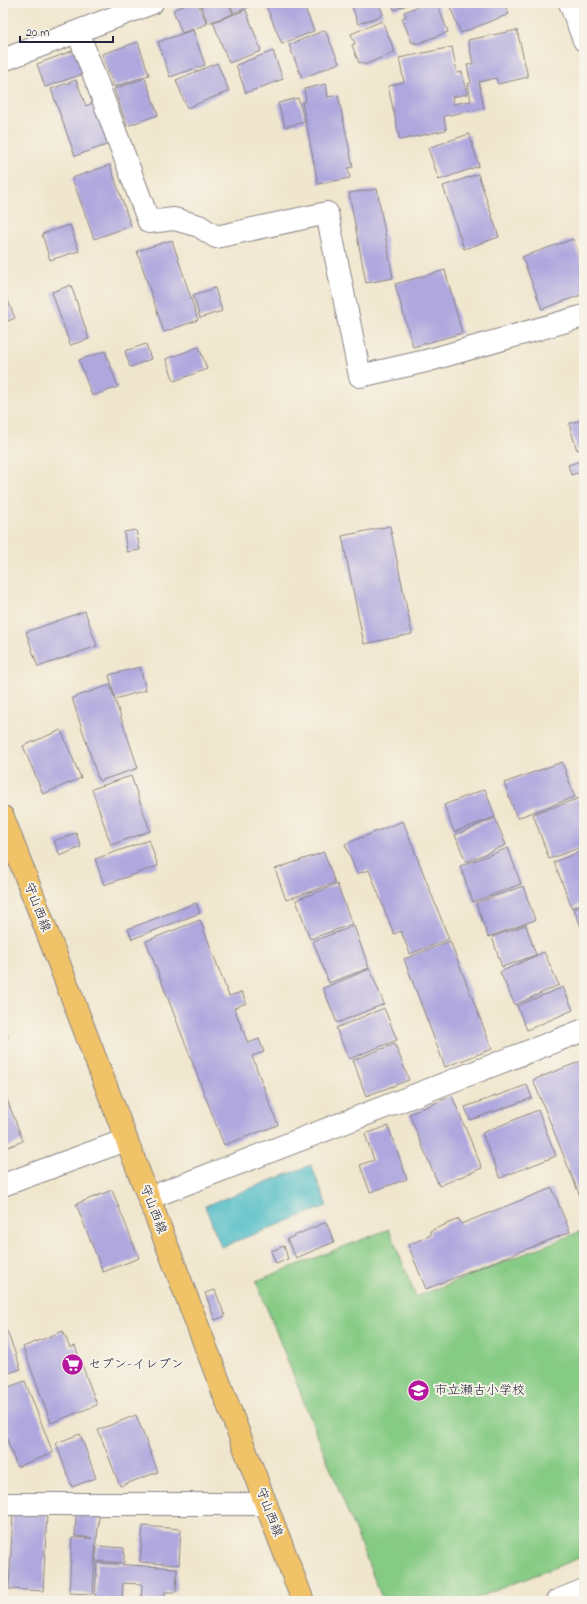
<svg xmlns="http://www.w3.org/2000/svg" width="587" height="1604" viewBox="0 0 587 1604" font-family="'Indie Flower','Klee One',sans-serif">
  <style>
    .green { fill: #86cb84; stroke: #547660 }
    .water { fill: #4ebcc6; stroke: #386f80 }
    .building { fill: #afa7de }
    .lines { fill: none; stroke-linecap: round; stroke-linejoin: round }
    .minor-casing { stroke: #898484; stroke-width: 24 }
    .major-casing { stroke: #898484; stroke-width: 24 }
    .minor { stroke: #fff; stroke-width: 22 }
    .major { stroke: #f1c369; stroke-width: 22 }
    .labels { text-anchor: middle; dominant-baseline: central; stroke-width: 4; stroke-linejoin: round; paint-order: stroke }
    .street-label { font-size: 13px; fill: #22223b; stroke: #f7f3e8 }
    .poi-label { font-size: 13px; fill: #22223b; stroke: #f7f3e8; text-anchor: start }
  </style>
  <rect width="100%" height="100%" fill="#f7f3e8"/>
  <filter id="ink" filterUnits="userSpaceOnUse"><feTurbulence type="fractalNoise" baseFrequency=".025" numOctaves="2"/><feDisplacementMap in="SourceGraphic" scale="8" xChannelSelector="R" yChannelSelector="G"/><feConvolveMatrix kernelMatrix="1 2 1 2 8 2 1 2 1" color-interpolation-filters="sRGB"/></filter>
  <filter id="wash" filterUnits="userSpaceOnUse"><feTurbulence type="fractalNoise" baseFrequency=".012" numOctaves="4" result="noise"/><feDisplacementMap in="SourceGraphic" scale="16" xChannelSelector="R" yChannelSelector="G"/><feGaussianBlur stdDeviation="0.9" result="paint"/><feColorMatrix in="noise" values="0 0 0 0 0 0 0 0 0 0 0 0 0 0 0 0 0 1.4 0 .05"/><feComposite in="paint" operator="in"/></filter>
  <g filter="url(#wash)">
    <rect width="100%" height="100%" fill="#f0e6cd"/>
    <!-- green -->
    <path class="green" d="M389 1229 416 1297 584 1230V1556L469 1601H383L256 1281Z"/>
    <!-- water -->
    <path class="water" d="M311 1165 327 1206 221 1247 205 1206Z"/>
    <g id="blocks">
      <!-- building -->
      <path class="building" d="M190 3H198L207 24 182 33 173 10Z
        M200 3H228L233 14 208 23Z
        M230 3H260L234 13Z
        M265 3H303L314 31 282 44Z
        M351 3H379L383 15 358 24Z
        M392 3H412L394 10Z
        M428 3H437L448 32 416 44 415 42 412 43 402 18 406 17 404 12Z
        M461 3H504L509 14 461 33 450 7Z
        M246 10 261 51 229 63 213 22Z
        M382 21 395 52 364 65 362 62 359 63 352 45 355 44 351 34Z
        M193 30 205 65 170 77 158 42Z
        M325 30 339 63 302 78 289 45Z
        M517 30 528 77 498 84 496 78 479 82 484 108 444 116 446 130 400 140 388 86 404 82 399 58 452 47 457 73 462 72 467 94 452 97 453 104 471 101 468 84 471 83 467 65 473 64 468 40Z
        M138 42 149 75 114 87 102 54Z
        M80 48 89 72 45 87 37 64Z
        M273 51 283 79 246 93 236 65Z
        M217 63 229 91 187 108 176 80Z
        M145 78 158 115 127 126 114 89Z
        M76 80 86 106 100 100 115 142 75 156 51 89Z
        M326 84 328 97 338 95 353 167 348 168 350 178 318 184 302 102 306 101 304 89Z
        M298 98 305 122 285 127 278 103Z
        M469 134 479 166 439 180 428 148Z
        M110 165 131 226 94 239 72 178Z
        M478 174 499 237 464 249 443 186Z
        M377 189 393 278 366 283 349 193Z
        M70 225 79 251 50 260 42 234Z
        M573 239 584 269V294L542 309 522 257Z
        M172 240 198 320 164 332 137 251Z
        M445 270 462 333 413 347 395 284Z
        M71 285 89 339 70 345 52 292Z
        M215 288 222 311 200 318 193 295Z
        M3 289 15 318 3 323Z
        M146 344 151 359 130 367 125 351Z
        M199 347 207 369 174 381 166 359Z
        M105 351 118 387 92 396 79 360Z
        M584 419V447L577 450 569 424Z
        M584 460V471L571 475 568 465Z
        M390 526 412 634 364 644 342 536Z
        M136 530 140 550 127 552 124 532Z
        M85 611 97 646 38 667 26 632Z
        M140 667 146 690 115 699 109 675Z
        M110 685 138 768 99 781 72 698Z
        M61 730 81 778 43 794 23 746Z
        M562 762 575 797 517 818 504 783Z
        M131 776 150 831 111 845 92 789Z
        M485 789 495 817 454 832 444 805Z
        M580 798 584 810V846L549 859 533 814Z
        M495 818 506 845 466 862 455 835Z
        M403 821 449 939 410 954 401 931 394 934 369 870 357 874 345 844Z
        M76 833 81 847 60 856 54 841Z
        M149 840 158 866 104 885 95 859Z
        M508 848 521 884 473 902 460 866Z
        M584 850V903L572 908 554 862Z
        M324 852 335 883 286 900 275 869Z
        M337 884 352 924 310 939 296 900Z
        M523 886 535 920 488 937 476 903Z
        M196 903 200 913 132 939 128 929Z
        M584 906V934L574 909Z
        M200 920 229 996 242 992 246 1003 234 1008 248 1043 259 1039 264 1052 252 1056 278 1125 224 1145 146 941Z
        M526 925 536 955 502 967 492 937Z
        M354 926 369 968 329 983 313 941Z
        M450 941 492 1049 445 1067 404 959Z
        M544 952 559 985 515 1005 500 972Z
        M370 969 384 1004 337 1023 323 988Z
        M563 987 573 1010 527 1030 517 1006Z
        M384 1008 397 1040 349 1059 336 1028Z
        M3 1025 8 1037 3 1039Z
        M395 1044 409 1080 366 1096 353 1060Z
        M584 1060V1206L533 1080Z
        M527 1085 532 1098 470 1120 465 1107Z
        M3 1089 23 1141 3 1149Z
        M452 1096 482 1168 439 1186 409 1114Z
        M538 1110 556 1156 500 1178 482 1133Z
        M388 1126 407 1179 370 1192 360 1165 374 1160 365 1134Z
        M552 1188 570 1232 426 1289 408 1245 431 1235 430 1231 459 1219 461 1224Z
        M112 1190 139 1258 103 1272 76 1204Z
        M326 1222 334 1242 296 1258 287 1239Z
        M284 1246 288 1259 276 1264 271 1251Z
        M215 1290 225 1316 215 1320 205 1293Z
        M7 1331 21 1369 3 1375V1332Z
        M63 1331 70 1348 75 1346 97 1405 51 1423 23 1347Z
        M25 1381 53 1453 17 1467 3 1428V1389Z
        M136 1415 158 1472 120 1486 98 1430Z
        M80 1434 96 1478 72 1487 56 1443Z
        M13 1512 47 1514 43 1591 9 1589Z
        M76 1514 99 1516 97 1538H96L93 1594 69 1593 72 1538H92L75 1536Z
        M143 1526 181 1529 179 1565 140 1562Z
        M97 1546 124 1548V1563L95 1561Z
        M97 1563 177 1568 176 1592H165L164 1601H141L142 1584 123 1583 122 1600 95 1598Z"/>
    </g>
  </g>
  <g filter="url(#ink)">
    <use href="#blocks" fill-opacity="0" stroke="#898484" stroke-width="1"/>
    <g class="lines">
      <defs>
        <path id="minor" d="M570 3 584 40
          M78 32 149 222 174 219 199 226 216 237 327 213 360 376 426 361 584 316
          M3 60 152 3
          M3 1185 126 1140
          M149 1198 584 1030
          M3 1504H266
          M557 1601 584 1590"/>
        <path id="major" d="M3 817 303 1601"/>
      </defs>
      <!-- minor casing -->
      <use href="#minor" class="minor-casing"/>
      <!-- major casing -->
      <use href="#major" class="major-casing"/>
      <!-- minor -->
      <use href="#minor" class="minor"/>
      <!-- major -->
      <use href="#major" class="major"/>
    </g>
  </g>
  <!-- icons -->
  <defs>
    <symbol id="supermarket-disc" viewBox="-11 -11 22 22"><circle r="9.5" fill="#b5179e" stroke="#f7f3e8"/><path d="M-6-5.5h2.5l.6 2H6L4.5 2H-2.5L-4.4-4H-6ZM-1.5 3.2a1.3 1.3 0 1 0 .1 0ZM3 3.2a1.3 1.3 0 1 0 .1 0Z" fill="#fff"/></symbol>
    <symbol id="school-disc" viewBox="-11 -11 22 22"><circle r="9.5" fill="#b5179e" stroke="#f7f3e8"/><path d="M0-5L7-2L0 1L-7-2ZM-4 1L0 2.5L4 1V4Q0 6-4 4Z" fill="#fff"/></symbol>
  </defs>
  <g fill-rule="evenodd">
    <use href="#supermarket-disc" x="60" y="1352" width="25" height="25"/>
    <use href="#school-disc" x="406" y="1378" width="25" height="25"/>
  </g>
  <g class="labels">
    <!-- street labels -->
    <g class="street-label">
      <text transform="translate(37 907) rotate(69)">守山西線</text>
      <text transform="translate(153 1209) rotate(69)">守山西線</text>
      <text transform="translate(269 1512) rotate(69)">守山西線</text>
    </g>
    <!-- poi labels -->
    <g class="poi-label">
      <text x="88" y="1364">セブン-イレブン</text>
      <text x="434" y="1390">市立瀬古小学校</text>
    </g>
  </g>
  <!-- margin -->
  <rect width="587" height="1604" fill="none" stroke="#f7f3e8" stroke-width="16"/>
  <!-- scale -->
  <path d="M20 36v6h93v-6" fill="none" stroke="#22223b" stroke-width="2"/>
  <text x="26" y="36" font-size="12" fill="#22223b" stroke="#f7f3e8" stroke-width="3" paint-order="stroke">20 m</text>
</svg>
